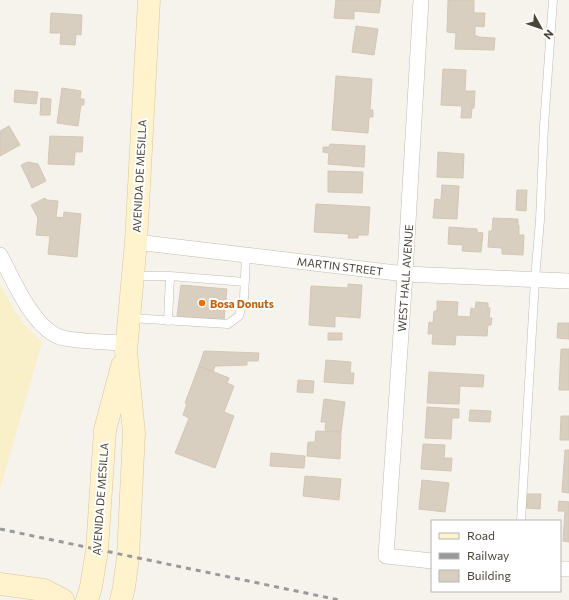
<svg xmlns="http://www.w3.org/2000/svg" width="569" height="600" viewBox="0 0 569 600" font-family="Commissioner,sans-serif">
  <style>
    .sand { fill: #f9efc9 }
    .building { fill: #d8cfc1; stroke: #d3c7b4 }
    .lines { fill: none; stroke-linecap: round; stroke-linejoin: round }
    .service-casing { stroke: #c2bbae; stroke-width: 9 }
    .minor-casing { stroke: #c2bbae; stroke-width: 16 }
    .secondary-casing { stroke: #d6c79b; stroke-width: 23 }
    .service { stroke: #fff; stroke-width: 8 }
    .minor { stroke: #fff; stroke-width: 15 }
    .secondary { stroke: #fff3cd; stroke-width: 22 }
    .rail { stroke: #9a9a9a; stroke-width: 3; stroke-dasharray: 5 5; stroke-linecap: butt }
    .food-dot { fill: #e8710a; stroke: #fff; stroke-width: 1.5 }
    .labels { text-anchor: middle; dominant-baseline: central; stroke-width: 4; stroke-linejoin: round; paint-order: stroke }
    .street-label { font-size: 11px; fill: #4b4439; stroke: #fff }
    .food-label { font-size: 11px; font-weight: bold; fill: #c56008; stroke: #fff; text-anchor: start }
  </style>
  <rect width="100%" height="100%" fill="#f6f3ec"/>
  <!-- sand -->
  <path class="sand" d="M0 284 13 308 26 327 42 342 0 489Z"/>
  <!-- building -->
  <path class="building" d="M336 0H381L379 13 354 11V19L334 18Z
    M448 0H474V13H485L484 27 475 26V36H478L479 37 495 38 494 50 455 49 456 33 447 32Z
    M51 13 82 15 81 35 76 34 75 45 60 44 61 33H50Z
    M356 26 378 29 374 55 352 52Z
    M443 69 466 70 465 91H475L474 108H472L471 118H461L462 106 441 105Z
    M336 76 372 79 370 110H373V117H369L368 133 332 130Z
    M62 88 81 91 80 99H84V105H81L78 126 57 123Z
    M15 90 38 92 36 104 14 102Z
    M41 98 51 99 50 115H40Z
    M9 126 20 145 0 156V131Z
    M50 136 83 137 82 152H75L74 165 48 164Z
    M330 144 365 146 364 167 328 164 329 153 323 152V147H329Z
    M438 152 464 154 463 178 437 177Z
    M28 162 38 164 46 181 32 188 21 165Z
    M328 171 363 172 362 193 328 192Z
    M442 185 459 186 457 219 433 218 435 199 441 200Z
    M517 190H527L526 211 516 210Z
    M45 198 47 200 58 201 56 217 63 218 64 212 81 214 77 257 48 254 50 236 36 235 38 218 31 205Z
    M316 204 370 207 368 235H358V238H348L349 234 314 232Z
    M493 218 518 219V225H519V235H524L523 255 502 254V248L488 247 489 231H492Z
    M449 227 477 229V232L483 233 481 252 462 251 463 245 448 244Z
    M348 284 362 285 360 318 335 316V327L309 325 311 286 348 288Z
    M181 285 227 289 224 320 177 316Z
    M437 301 458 302 457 316 470 317 471 308 475 309 476 302 488 303V308H490L489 318H492L491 325H488L487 336 456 335 455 345 432 344 433 334H428L429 322 433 323 434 311H437Z
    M558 323H569V339L557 338Z
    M328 333H342V340H328Z
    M561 349H569V390H559Z
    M204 351 259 353 258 361H247V365L215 366 213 372 199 366Z
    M326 360 351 362 350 373H354L353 384 324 382Z
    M199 366 229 378 227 383 234 386 224 412 234 416 215 468 175 453 189 418 183 415 187 404 185 403Z
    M429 372 484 375 483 387 460 386 459 404 427 403Z
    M298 380 314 381 313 393 297 392Z
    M324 399 345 402 341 432 325 430 326 422H321Z
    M427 407 459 409V418H452L451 439 425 438Z
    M470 410 491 411 490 422 469 421Z
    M561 416H569V440H560Z
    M316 431 341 432 340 459 307 456 308 442H315Z
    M423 444 445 445 444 458H452L451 471 421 469Z
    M565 450H569V493L562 492Z
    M271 453 305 456 304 468 270 466Z
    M305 476 341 479 339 500 303 496Z
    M422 480 449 483 445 512 419 509Z
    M526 494H541L540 509 526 508Z
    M559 501 569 502V542L563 541 565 511H558Z"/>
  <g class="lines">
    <defs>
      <path id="service" d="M134 276H170L245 282
        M130 318 228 324 239 316 244 298 246 255
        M168 321 170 276
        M521 521 535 279 540 220 544 126 553 0"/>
      <path id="minor" d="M421 0 405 274 386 556 432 561
        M136 242 405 274 569 281
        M0 255C13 279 34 331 63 338 84 342 106 342 127 343
        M560 569H569"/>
      <path id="secondary" d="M0 584 44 590 63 600
        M87 600 91 587 97 550 105 430 122 366
        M121 600 124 587 128 557 134 433 126 351 136 242 149 0"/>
    </defs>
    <!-- service casing -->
    <use href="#service" class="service-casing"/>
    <!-- minor casing -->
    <use href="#minor" class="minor-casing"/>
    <!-- secondary casing -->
    <use href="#secondary" class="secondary-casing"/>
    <!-- service -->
    <use href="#service" class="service"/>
    <!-- minor -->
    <use href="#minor" class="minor"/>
    <!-- secondary -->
    <use href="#secondary" class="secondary"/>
    <!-- rail -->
    <path class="rail" d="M0 529 339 600"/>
  </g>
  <!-- markers -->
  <circle class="food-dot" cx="202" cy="303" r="4"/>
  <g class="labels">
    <!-- street labels -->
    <g class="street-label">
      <text transform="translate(139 176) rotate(-87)">AVENIDA DE MESILLA</text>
      <text transform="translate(340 266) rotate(7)">MARTIN STREET</text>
      <text transform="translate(405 278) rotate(-86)">WEST HALL AVENUE</text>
      <text transform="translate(100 499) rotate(-86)">AVENIDA DE MESILLA</text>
    </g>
    <!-- food labels -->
    <g class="food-label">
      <text x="210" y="303">Bosa Donuts</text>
    </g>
  </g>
  <!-- legend -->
  <rect x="431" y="520" width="130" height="72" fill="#ffffff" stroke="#b7b4b0"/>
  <rect x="439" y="533" width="20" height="6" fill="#fff3cd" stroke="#b7b4b0"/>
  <text x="467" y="540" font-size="12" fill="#4b4439">Road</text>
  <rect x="439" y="553" width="20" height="6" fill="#9a9a9a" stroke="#b7b4b0"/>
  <text x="467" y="560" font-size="12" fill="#4b4439">Railway</text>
  <rect x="439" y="570" width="20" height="12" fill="#d8cfc1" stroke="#b7b4b0"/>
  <text x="467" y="580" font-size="12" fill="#4b4439">Building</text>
  <!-- north arrow -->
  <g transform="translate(541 28) rotate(130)" stroke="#ffffff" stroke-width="3" paint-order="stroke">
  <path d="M0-3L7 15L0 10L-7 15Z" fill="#4b4439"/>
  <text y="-6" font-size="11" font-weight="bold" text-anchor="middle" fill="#4b4439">N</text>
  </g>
</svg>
